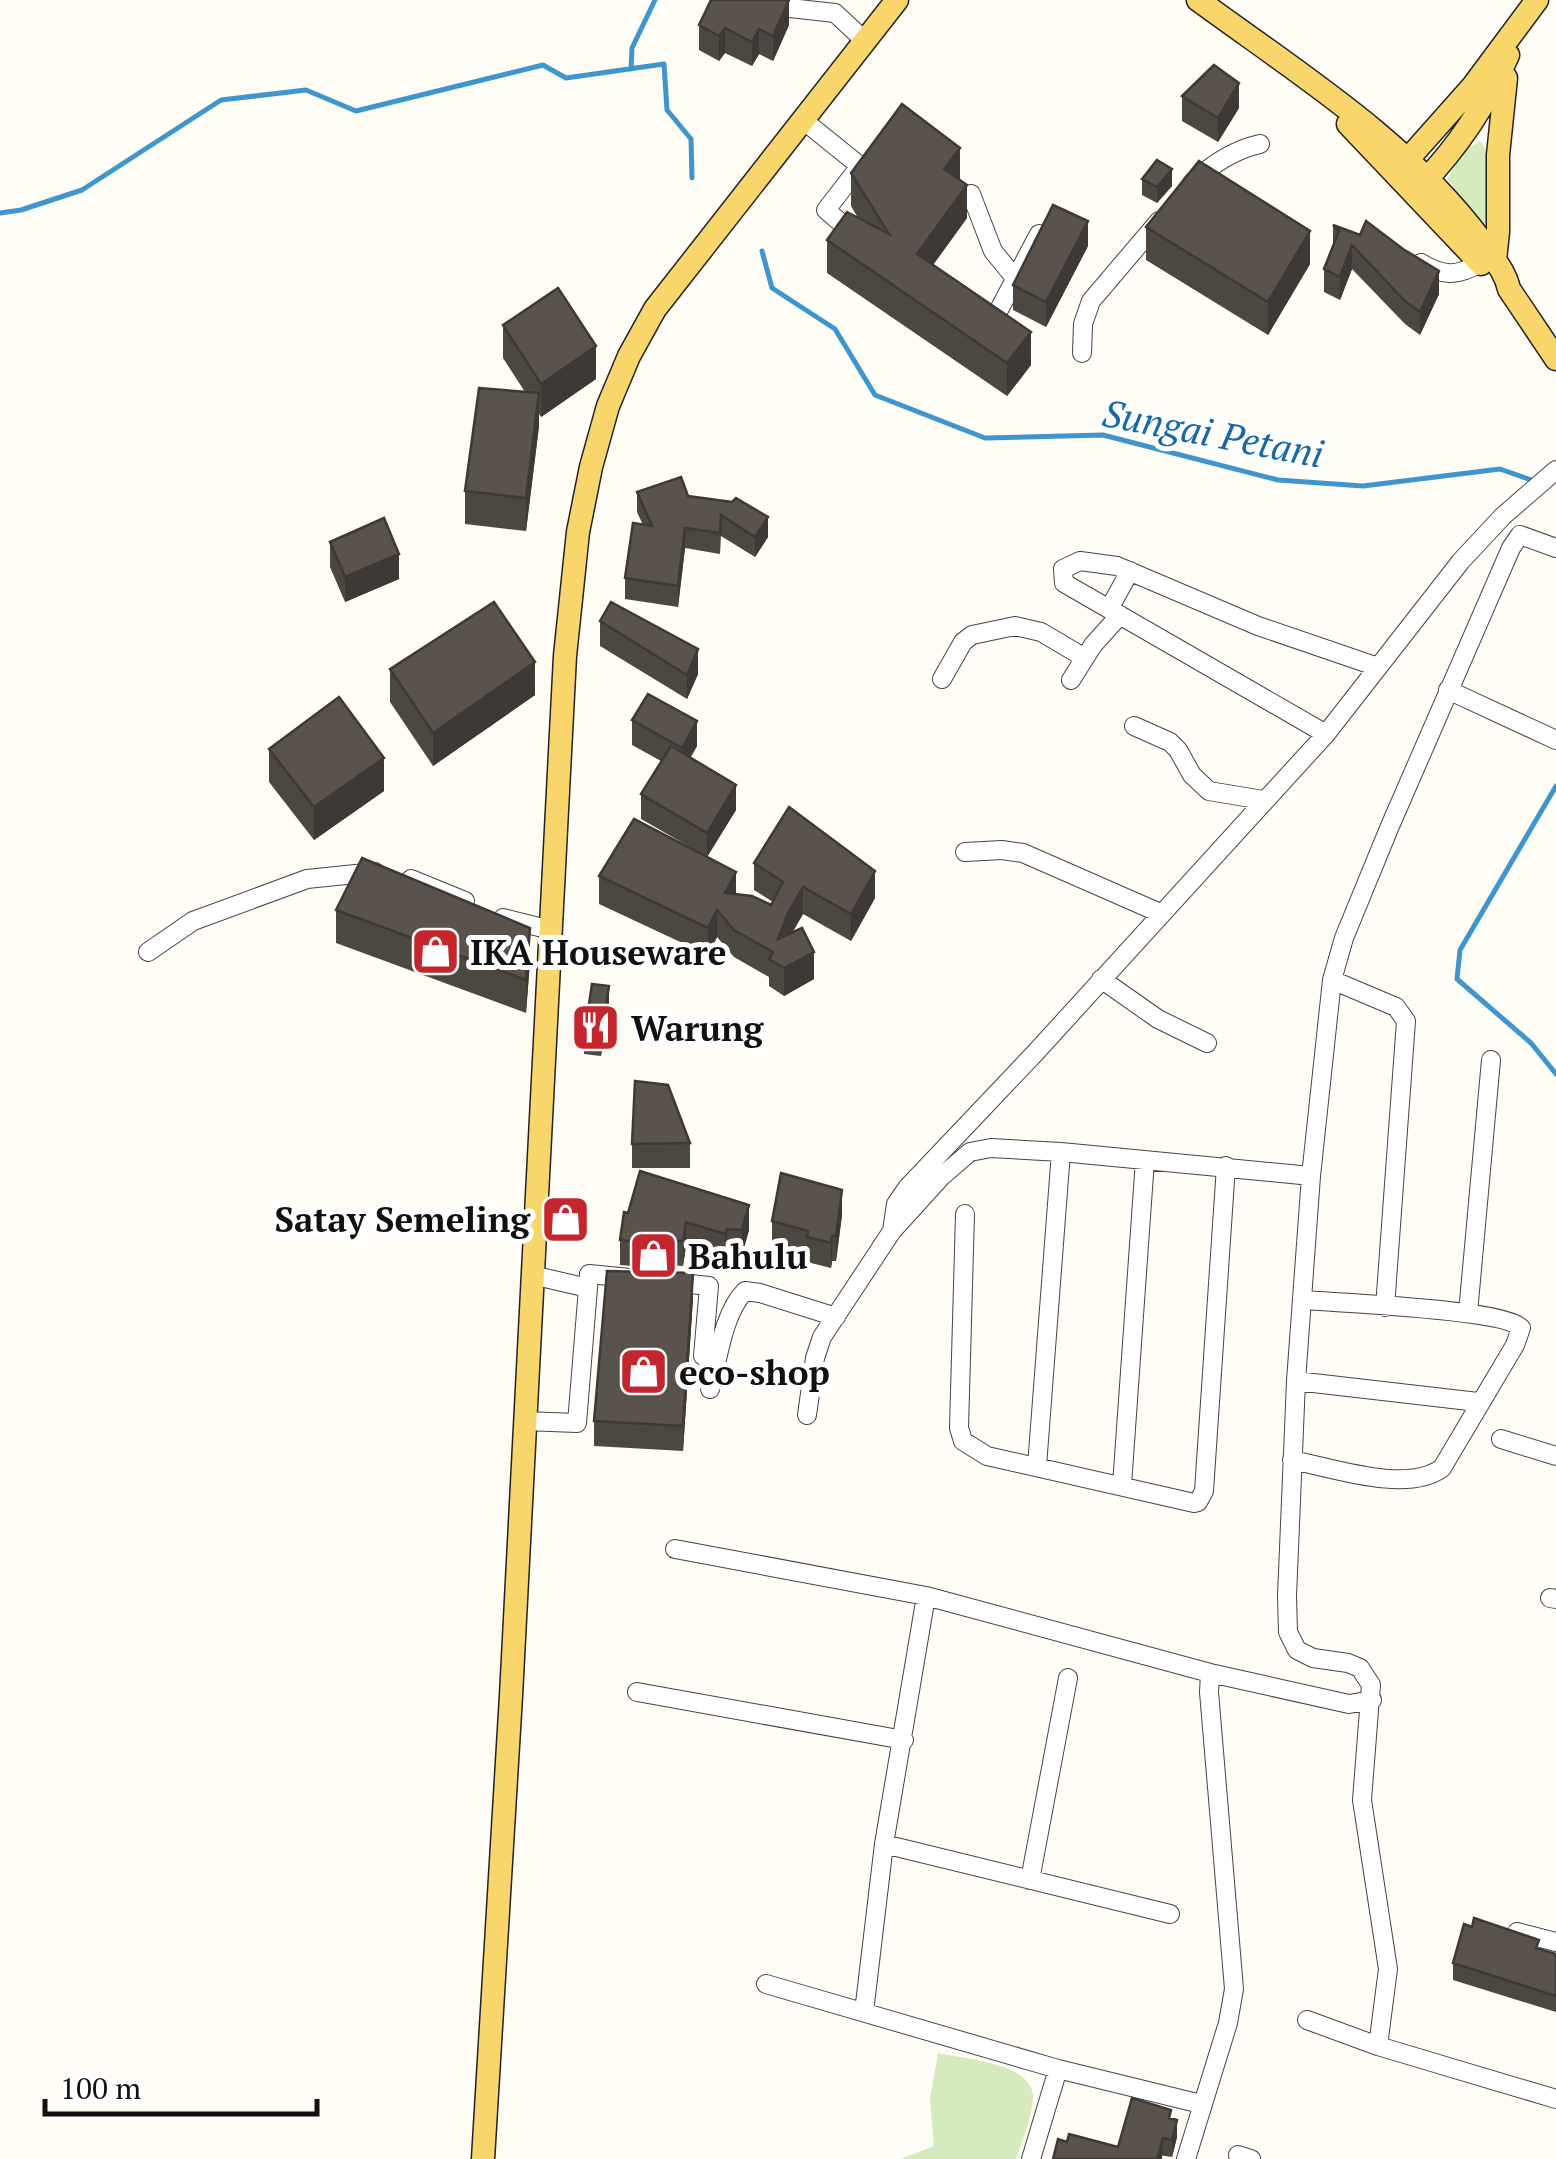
<svg xmlns="http://www.w3.org/2000/svg" width="1556" height="2159" viewBox="0 0 1556 2159" font-family="'PT Serif',serif">
  <style>
    .green { fill: #d5ebbd }
    .lines { fill: none; stroke-linecap: round; stroke-linejoin: round }
    .stream { stroke: #3f96cf; stroke-width: 5 }
    .minor-casing { stroke: #444; stroke-width: 20 }
    .major-casing { stroke: #222; stroke-width: 25 }
    .minor { stroke: #fff; stroke-width: 18 }
    .major { stroke: #f9d66b; stroke-width: 22 }
    .wall { fill: #4d4742 }
    .shaded-wall { fill: #3f3936 }
    .building { fill: #5a524d; stroke: #3f3936; stroke-width: 2.5 }
    .labels { text-anchor: middle; dominant-baseline: central; stroke-width: 10; stroke-linejoin: round; paint-order: stroke }
    .poi-label { font-size: 35px; font-weight: bold; fill: #111; stroke: #fff; text-anchor: start }
    .water-label { font-size: 38px; font-style: italic; fill: #1768a6; stroke: #fff }
  </style>
  <rect width="100%" height="100%" fill="#fffdf5"/>
  <!-- green -->
  <path class="green" d="M1480 141 1489 153 1490 232 1447 179 1466 149Z
    M938 2053C965 2059 1032 2063 1033 2096 1033 2116 1022 2140 1016 2159H901L934 2146 930 2098Z"/>
  <g class="lines">
    <!-- stream -->
    <path class="stream" d="M631 69 632 48 655 0
      M0 213 21 210 82 190 221 100 306 90 356 111 543 65 566 78 664 64 667 110 691 139 692 178
      M762 251 772 288 835 329 875 395 985 438 1103 435 1278 480 1363 486 1500 469 1534 481
      M1556 786 1460 950 1457 979 1531 1043 1556 1074"/>
    <defs>
      <path id="minor" d="M790 8 835 13 865 41
        M803 120 860 166 826 210 856 236
        M1192 183C1212 164 1233 150 1260 144
        M971 194 993 251 1015 278
        M1421 263C1444 277 1458 276 1480 263
        M992 323 1039 234
        M1082 353 1083 324 1091 301 1159 221
        M1556 548 1520 535 1511 548 1390 826 1344 938 1332 980 1311 1176 1296 1381 1287 1596 1288 1632 1297 1650 1313 1658 1348 1663 1360 1668 1371 1685 1362 1800 1388 1969 1378 2046 1556 2099
        M1109 609 1130 571
        M942 679 963 642 972 635 1015 626 1041 632 1085 658
        M1071 680 1093 645 1120 615
        M1448 690 1556 740
        M1134 726 1170 742 1178 750 1192 775 1209 791 1263 800
        M1326 734 1064 583 1063 569 1080 561 1117 566 1258 626 1378 667
        M965 852 1002 850 1023 853 1160 913
        M411 879 465 901
        M503 918 551 930
        M148 952 193 921 307 879 375 872
        M1101 979 1158 1019 1207 1043
        M1332 980 1396 1007 1406 1021 1385 1307
        M965 1214 959 1428 963 1441 987 1456 1194 1503 1198 1502 1204 1491 1226 1166
        M892 1231 896 1204 907 1188 1036 1052 1326 734 1461 561 1503 516 1556 470
        M671 1282 709 1286 703 1356
        M588 1288 589 1274 630 1278
        M1468 1313 1491 1060
        M1296 1381 1478 1402
        M710 1389C718 1360 723 1313 745 1291L760 1293 836 1317
        M807 1415 815 1358 822 1337 892 1231 941 1177 970 1152 991 1148 1061 1152 1311 1176
        M524 1421 577 1423 588 1288 532 1275
        M1501 1439 1556 1456
        M1292 1460C1333 1468 1407 1494 1442 1468L1515 1345 1521 1328C1504 1309 1340 1303 1304 1300
        M1037 1466 1061 1152
        M1122 1485 1145 1160
        M675 1549 926 1596 1210 1673 1209 1692 1234 1989 1228 2023 1186 2159
        M1550 1598 1556 1599
        M1210 1673 1349 1704 1372 1700
        M637 1692 904 1740
        M884 1844 1170 1914
        M1030 1880 1068 1678
        M1517 1932 1556 1942
        M766 1984 1058 2069 1201 2104
        M864 2012 884 1844 926 1596
        M1307 2020 1378 2046
        M1238 2155 1251 2159
        M1031 2159 1058 2069"/>
      <path id="major" d="M1198 0C1299 74 1409 142 1483 243 1493 258 1505 271 1509 289L1556 359
        M1348 124 1481 264
        M1401 167 1473 86 1537 0
        M1421 185C1459 146 1486 105 1508 55
        M1495 260 1498 232V155L1506 78
        M483 2159 511 1696 565 656 578 532 591 467 608 406 629 356 655 309 897 0"/>
    </defs>
    <!-- minor casing -->
    <use href="#minor" class="minor-casing"/>
    <!-- major casing -->
    <use href="#major" class="major-casing"/>
    <!-- minor -->
    <use href="#minor" class="minor"/>
    <!-- major -->
    <use href="#major" class="major"/>
  </g>
  <!-- wall -->
  <path class="wall" d="M699 25H789L773 61 759 54 752 66 725 53 719 61 699 50Z
    M1182 96 1239 108 1218 142 1182 121Z
    M851 173 960 180 967 218 933 265 1031 365 1007 396 827 273V240L858 218 851 206Z
    M1142 179 1172 186 1157 203 1142 195Z
    M1333 225 1439 294 1420 335 1405 324 1352 269 1340 300 1324 292V269L1333 245Z
    M1146 227 1310 264 1268 335 1146 260Z
    M1088 246 1046 327 1013 310V285Z
    M503 325 596 379 541 417 539 414V426L526 531 465 524V491L525 392 503 358Z
    M637 492 688 496 768 537 755 557 721 536 720 554 685 548 678 607 625 599V578L643 525 637 512Z
    M330 542 399 579 345 602 330 567Z
    M600 621 698 674 687 699 600 646Z
    M390 669 535 695 433 766 390 702Z
    M632 720 697 746 690 758 736 810 707 857 736 894 771 905 773 902 754 890V863L875 898 851 941 803 914 792 933 814 979 784 996 769 986V977L734 957 717 937 708 955 599 904V876L702 854 641 819V794L661 761 632 745Z
    M269 749 384 791 314 840 269 782Z
    M336 910 530 961 526 1013 336 943Z
    M609 1003 601 1056 584 1054V1037Z
    M690 1143V1168H632V1144Z
    M624 1212 749 1230 742 1255 727 1254 725 1259 686 1246 683 1266 670 1265 669 1269 620 1265V1240Z
    M842 1215 836 1261H832L831 1268 807 1262V1255L772 1246V1221Z
    M693 1298 683 1451 594 1446V1421Z
    M1539 1949 1556 1954V2012L1453 1980V1963Z
    M1171 2118 1177 2137 1172 2157 1067 2142 1118 2147Z"/>
  <!-- shaded-wall -->
  <path class="shaded-wall" d="M789 0V25L773 61V36Z
    M725 28V53L719 61V36Z
    M759 29V54L752 66V42Z
    M1239 83V108L1218 142V118Z
    M960 148V181L944 169Z
    M1172 169V186L1157 203V187Z
    M967 185V218L917 287V254Z
    M1088 221V246L1046 327V302Z
    M1310 231V264L1268 335V302Z
    M1352 245V269L1340 300V277Z
    M1439 271V294L1420 335V312Z
    M1031 332V365L1007 396V363Z
    M596 346V379L541 417V384Z
    M539 393V426L526 531V498Z
    M768 517V537L755 557V537Z
    M685 528V548L678 607V586Z
    M399 554V579L345 602V577Z
    M698 649V674L687 699V675Z
    M535 662V695L433 766V733Z
    M697 721V746L682 773V748Z
    M384 758V791L314 840V807Z
    M736 785V810L707 857V833Z
    M875 871V898L851 941V914Z
    M736 872V899L725 893Z
    M803 887V914L788 940 778 967V939L788 913Z
    M717 910V937L708 955V928Z
    M530 928V961L526 1013V980Z
    M814 952V979L784 996V968Z
    M609 986V1003L601 1056V1039Z
    M842 1190V1215L836 1261V1236Z
    M749 1205V1230L742 1255V1230Z
    M686 1222V1246L683 1266V1241Z
    M727 1229V1254L725 1259V1234Z
    M832 1236V1261L831 1268V1243Z
    M693 1273V1298L683 1451V1426Z
    M1177 2120V2137L1172 2157V2140Z
    M1163 2138 1162 2159H1157Z"/>
  <!-- building -->
  <path class="building" d="M711 0H789L773 36 759 29 752 42 725 28 719 36 699 25Z
    M1214 65 1239 83 1218 118 1182 96Z
    M902 104 960 148 944 169 967 185 917 254 1031 332 1007 363 827 240 847 212 889 234 851 173Z
    M1157 160 1172 169 1157 187 1142 179Z
    M1199 161 1310 231 1268 302 1146 227Z
    M1053 205 1088 221 1046 302 1013 285Z
    M1366 221 1403 249 1439 271 1420 312 1405 301 1352 245 1340 277 1324 269 1339 231 1333 225 1360 235Z
    M558 288 596 346 541 384 503 325Z
    M479 388 539 393 526 498 465 491Z
    M681 477 688 496 732 502 736 498 768 517 755 537 721 515 720 533 685 528 678 586 625 578 633 523 652 526 637 492Z
    M384 518 399 554 345 577 330 542Z
    M494 602 535 662 433 733 390 669Z
    M611 602 698 649 687 675 600 621Z
    M648 694 697 721 682 748 632 720Z
    M339 697 384 758 314 807 269 749Z
    M671 746 736 785 707 833 641 794Z
    M789 807 875 871 851 914 803 887 788 913 778 939 802 928 814 952 784 968 769 959 773 952 734 930 717 910 708 928 599 876 634 819 736 872 725 893 752 896 771 905 783 882 754 863Z
    M362 858 530 928 526 980 336 910Z
    M592 984 609 986 601 1039 584 1037Z
    M635 1081 668 1085 690 1143 632 1144Z
    M640 1171 749 1205 742 1230 727 1229 725 1234 686 1222 683 1241 670 1240 669 1245 620 1240 624 1212 628 1213Z
    M781 1173 842 1190 836 1236H832L831 1243 807 1237 808 1231 772 1221Z
    M607 1271 693 1273 683 1426 594 1421Z
    M1474 1918 1539 1940 1536 1948 1556 1954V1996L1453 1963 1464 1924 1472 1927Z
    M1132 2098 1171 2110 1169 2118 1177 2120 1172 2140 1163 2138 1157 2159H1053L1058 2139 1067 2142 1069 2134 1118 2147Z"/>
  <!-- icons -->
  <defs>
    <symbol id="shop-square" viewBox="-11 -11 22 22"><rect x="-9" y="-9" width="18" height="18" rx="4" fill="#c4262e" stroke="#fff"/><path d="M-5-2.5h2.3a2.7 3.5 0 0 1 5.4 0H5L5.5 6h-11ZM-1.5-2.5h3a1.5 2.3 0 0 0-3 0Z" fill="#fff"/></symbol>
    <symbol id="restaurant-square" viewBox="-11 -11 22 22"><rect x="-9" y="-9" width="18" height="18" rx="4" fill="#c4262e" stroke="#fff"/><path d="M-5-6h1v4h1v-4h1v4h1v-4h1v5L-1.5 .5V6h-2V.5L-5-1ZM5-6V6H3V1.5H1.5Q1.5-4 5-6Z" fill="#fff"/></symbol>
  </defs>
  <g fill-rule="evenodd">
    <use href="#shop-square" x="408" y="924" width="55" height="55"/>
    <use href="#restaurant-square" x="568" y="1000" width="55" height="55"/>
    <use href="#shop-square" x="538" y="1192" width="55" height="55"/>
    <use href="#shop-square" x="626" y="1228" width="55" height="55"/>
    <use href="#shop-square" x="616" y="1344" width="55" height="55"/>
  </g>
  <g class="labels">
    <!-- poi labels -->
    <g class="poi-label">
      <text x="470" y="952">IKA Houseware</text>
      <text x="631" y="1028">Warung</text>
      <text x="530" y="1219" text-anchor="end">Satay Semeling</text>
      <text x="688" y="1256">Bahulu</text>
      <text x="679" y="1372">eco-shop</text>
    </g>
    <!-- water labels -->
    <g class="water-label">
      <text transform="translate(1213 433) rotate(11)">Sungai Petani</text>
    </g>
  </g>
  <!-- scale -->
  <path d="M45 2099v15h272v-15" fill="none" stroke="#111111" stroke-width="5"/>
  <text x="60" y="2099" font-size="30" fill="#111111" stroke="#ffffff" stroke-width="8" paint-order="stroke">100 m</text>
</svg>
